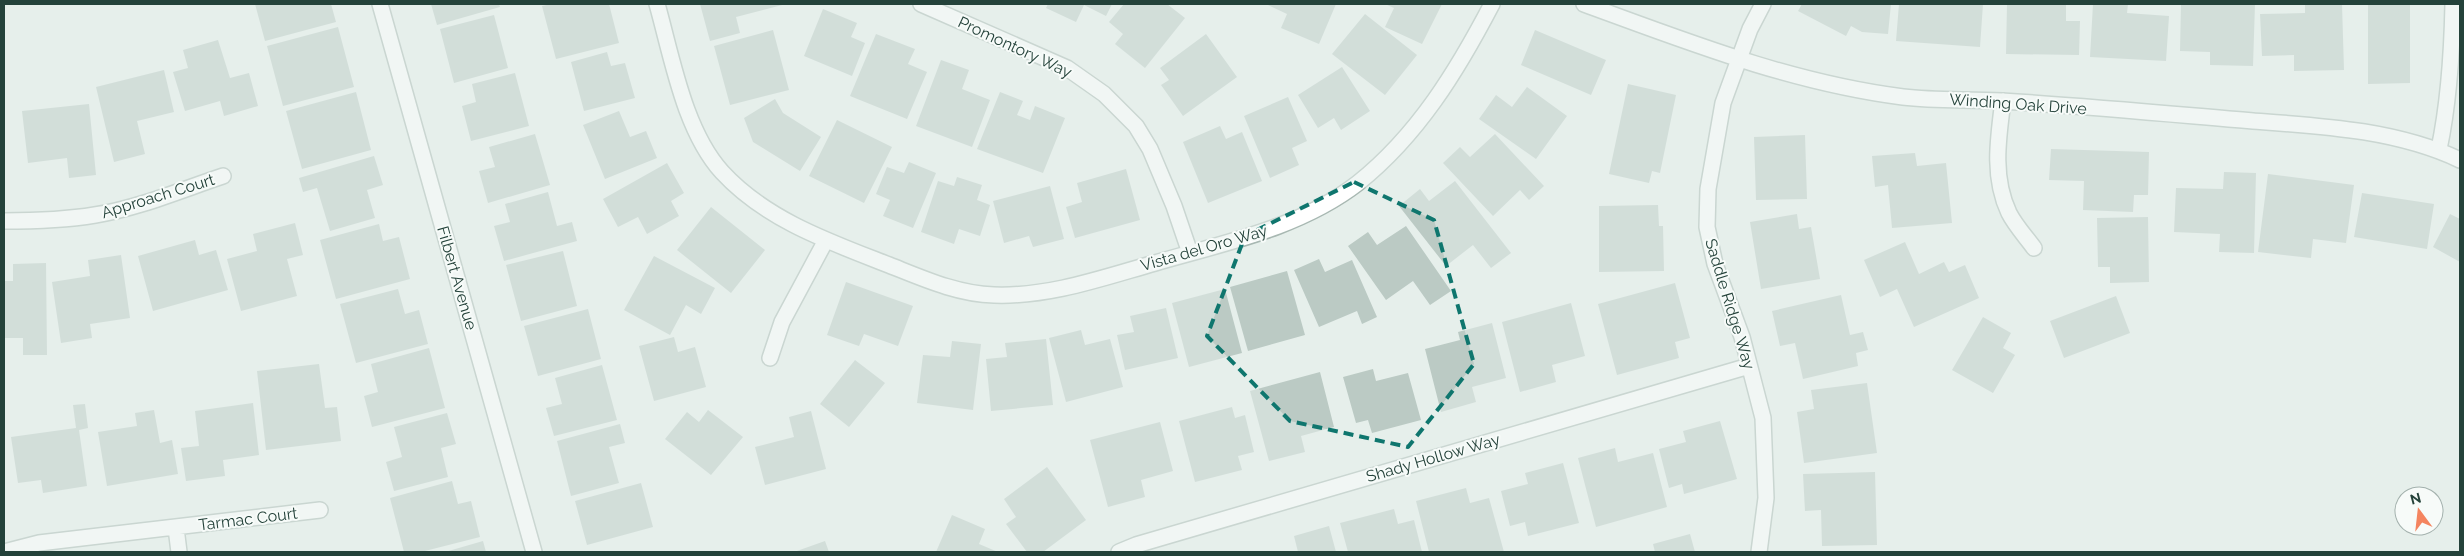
<svg xmlns="http://www.w3.org/2000/svg" width="2464" height="556" viewBox="0 0 2464 556" font-family="Raleway,sans-serif">
  <style>
    .building { fill: #bbcac4 }
    .lines { fill: none; stroke-linecap: round; stroke-linejoin: round }
    .minor-casing { stroke: #a8b8b2; stroke-width: 18 }
    .minor { stroke: #fff; stroke-width: 15 }
    .marked { fill: none; stroke: #0f766e; stroke-width: 4; stroke-dasharray: 10 6; stroke-linejoin: round }
    .labels { text-anchor: middle; dominant-baseline: central; stroke-width: 4; stroke-linejoin: round; paint-order: stroke }
    .street-label { font-size: 16px; fill: #24423a; stroke: #f7fbf9 }
  </style>
  <rect width="100%" height="100%" fill="#e6efeb"/>
  <!-- building -->
  <path class="building" d="M255 4H331L336 22 265 41Z
    M431 4H499L500 7 437 25Z
    M551 4H609L619 43 556 59 542 6Z
    M700 4H786L736 17 740 33 710 41Z
    M1048 4H1112L1106 16 1084 5 1076 22 1046 8Z
    M1124 4H1167L1185 18 1145 68 1115 44 1123 34 1109 22Z
    M1269 4H1336L1319 44 1281 28 1287 14 1268 5Z
    M1385 4H1442L1422 44 1385 27 1394 8Z
    M1802 4H1891L1888 34 1862 32 1851 26 1846 36 1798 11Z
    M1899 4H1983L1980 47 1896 41Z
    M2007 4H2066V21H2080L2079 55 2006 54Z
    M2093 4H2128L2127 13 2169 16 2166 61 2090 57Z
    M2181 4H2255L2253 66 2210 65V52L2180 51Z
    M2305 4H2342L2344 70 2294 71V55L2262 56 2260 14 2305 13Z
    M2368 4H2410V83L2368 84Z
    M823 9 857 23 851 37 865 43 852 76 804 56Z
    M1365 14 1417 55 1385 95 1332 54Z
    M494 15 508 68 454 83 440 29Z
    M338 27 354 87 283 106 267 46Z
    M773 30 789 90 730 105 714 46Z
    M1535 30 1606 60 1591 95 1521 65Z
    M876 34 915 49 908 64 927 72 907 119 850 96Z
    M1206 34 1237 77 1183 116 1161 85 1169 80 1160 68Z
    M218 40 230 78 249 73 258 106 224 116 220 101 185 111 173 72 188 68 183 50Z
    M607 52 611 66 625 63 635 98 584 111 571 62Z
    M941 60 969 70 962 89 990 100 972 147 916 126Z
    M1342 67 1370 111 1341 130 1334 118 1318 128 1298 95Z
    M164 70 174 112 137 121 145 154 114 162 96 87Z
    M515 73 529 126 471 141 462 106 476 102 472 84Z
    M1628 84 1676 95 1660 173 1652 171 1649 183 1609 174Z
    M1527 87 1567 116 1536 159 1479 119 1496 95 1512 107Z
    M356 92 371 150 302 169 286 111Z
    M1000 92 1023 101 1017 115 1030 120 1035 106 1065 118 1043 173 977 149Z
    M1288 97 1307 141 1292 148 1299 165 1270 178 1244 116Z
    M775 99 783 113 821 137 800 171 753 142 744 118Z
    M89 104 96 175 69 178 67 158 28 163 22 111Z
    M619 111 630 137 646 131 657 158 605 179 583 125Z
    M837 120 892 147 864 203 809 176Z
    M1220 126 1226 139 1242 132 1262 181 1208 203 1183 142Z
    M535 134 550 185 488 203 479 171 495 167 489 147Z
    M1495 134 1544 186 1529 200 1520 190 1493 216 1443 163 1460 147 1470 157Z
    M1805 135 1807 199 1756 200 1754 137Z
    M2051 149 2149 152 2148 195H2134L2133 212 2083 210 2084 181 2049 180Z
    M1915 153 1917 166 1946 163 1952 223 1892 228 1888 185 1875 187 1872 156Z
    M374 156 383 185 367 190 375 218 330 231 317 188 303 192 299 178Z
    M909 162 936 173 913 228 883 216 890 200 876 194 887 167 904 173Z
    M667 163 684 193 671 201 679 216 647 234 638 217 618 227 603 199Z
    M1126 169 1140 220 1075 238 1066 207 1082 202 1077 183Z
    M2224 172 2256 173 2254 253 2219 252 2220 234 2174 232 2176 188 2223 189Z
    M2268 174 2354 185 2346 243 2313 239 2311 258 2258 252Z
    M957 177 982 185 977 200 990 205 980 236 959 229 954 244 921 232 938 181 954 186Z
    M1455 181 1511 253 1491 268 1473 245 1446 266 1399 206 1420 189 1429 201Z
    M1050 186 1064 239 1033 247 1029 236 1004 243 993 201Z
    M548 192 557 226 572 222 577 241 504 261 494 226 510 222 505 204Z
    M2362 193 2434 204 2427 249 2354 237Z
    M1658 205 1659 226H1663L1664 271 1599 272V206Z
    M711 207 765 250 731 293 677 250Z
    M1797 214 1799 229 1811 227 1820 279 1761 289 1750 222Z
    M2450 214 2460 219V262L2433 247Z
    M2148 217 2149 282 2110 283V267H2098L2097 218Z
    M295 223 303 255 287 259 297 296 241 311 227 259 257 251 253 234Z
    M379 224 383 241 399 237 410 279 336 299 320 240Z
    M1406 226 1451 291 1430 305 1413 281 1386 300 1348 246 1368 232 1377 245Z
    M195 240 199 255 216 250 228 290 153 311 138 256Z
    M1905 242 1919 274 1944 262 1949 272 1965 265 1979 298 1914 327 1897 289 1880 297 1864 260Z
    M563 251 577 306 521 321 506 265Z
    M121 255 130 318 90 324 92 338 61 343 52 282 90 276 88 260Z
    M654 256 715 288 701 314 686 305 670 335 624 310Z
    M1319 259 1325 272 1352 260 1377 317 1362 324 1357 311 1319 327 1294 270Z
    M46 263 47 355H23V338H4V281H13V264Z
    M1287 271 1305 335 1248 351 1230 287Z
    M846 282 913 306 898 346 864 334 859 346 827 335Z
    M1675 283 1690 338 1675 342 1679 358 1617 375 1598 304Z
    M398 289 405 314 419 310 428 344 356 363 340 304Z
    M1225 289 1242 353 1189 367 1172 303Z
    M1841 295 1850 335 1863 332 1868 350 1856 353 1858 366 1803 379 1795 343 1780 346 1772 311Z
    M2116 296 2130 333 2064 358 2050 321Z
    M1571 303 1585 356 1552 365 1556 382 1520 392 1502 322Z
    M1166 308 1178 358 1125 370 1117 335 1134 332 1130 316Z
    M588 309 601 359 538 376 524 326Z
    M1983 317 2011 333 2003 348 2015 355 1993 393 1952 370Z
    M1492 323 1506 378 1472 387 1476 402 1441 412 1425 349 1460 340 1458 332Z
    M1081 330 1085 345 1110 339 1123 387 1066 402 1049 338Z
    M674 337 678 352 695 347 706 387 654 401 639 346Z
    M1046 339 1053 405 991 411 986 359 1007 357 1005 343Z
    M952 341 981 344 973 410 917 403 923 355 950 357Z
    M429 348 445 408 372 427 364 396 378 392 371 364Z
    M855 360 885 383 849 427 820 404Z
    M319 364 325 408 337 407 341 441 266 450 257 371Z
    M602 365 617 420 554 436 546 408 562 404 555 378Z
    M1373 369 1376 381 1408 373 1421 420 1372 433 1368 420 1356 423 1343 377Z
    M1320 372 1334 427 1301 436 1305 452 1269 461 1250 391Z
    M1867 383 1877 453 1804 463 1797 412 1814 409 1811 390Z
    M253 403 259 455 223 460 225 476 186 481 181 448 199 446 195 411Z
    M85 404 88 428 79 430 87 486 43 493 41 480 18 483 11 437 76 428 73 405Z
    M1232 407 1235 418 1245 415 1254 452 1238 456 1242 470 1195 482 1179 421Z
    M154 410 160 443 172 440 178 474 107 486 98 432 137 426 135 413Z
    M708 410 743 437 711 475 665 439 687 412 699 422Z
    M811 411 826 469 765 485 755 447 794 437 789 417Z
    M447 413 456 444 441 448 448 477 394 491 386 462 402 457 394 427Z
    M1720 421 1737 479 1684 494 1682 484 1669 488 1659 449 1686 442 1683 431Z
    M1160 422 1173 471 1141 480 1145 497 1108 507 1090 440Z
    M620 424 625 443 609 447 619 483 571 496 557 441Z
    M1615 448 1618 462 1653 453 1667 507 1596 527 1578 458Z
    M1563 463 1579 523 1528 536 1525 522 1510 526 1501 491 1528 484 1525 473Z
    M1047 467 1086 520 1043 552H1027L1006 524 1016 517 1004 499Z
    M1875 472 1877 545 1822 546 1821 510 1805 511 1803 474Z
    M452 481 458 504 471 501 480 537 421 552H404L390 498Z
    M641 483 653 527 587 545 575 501Z
    M1466 488 1470 503 1489 498 1504 552H1429L1416 501Z
    M1394 509 1398 524 1414 520 1422 552H1348L1340 523Z
    M952 515 985 529 979 544 998 552H936Z
    M1329 526 1336 552H1298L1294 536Z
    M1690 534 1695 552H1655L1653 544Z
    M483 541 486 552H445Z
    M825 541 829 552H794Z"/>
  <g class="lines">
    <defs>
      <path id="minor" d="M380 4 534 552
        M657 4C672 57 684 130 722 172 766 220 830 242 889 265 922 278 957 294 994 295 1049 297 1102 278 1155 263 1224 243 1300 228 1358 183 1418 135 1457 71 1492 4
        M921 4 1067 68 1104 94 1136 126 1150 149 1174 206 1190 253
        M1584 4C1688 42 1792 83 1903 97 1936 101 1969 99 2002 101 2086 106 2170 114 2253 121 2322 126 2397 130 2460 160
        M2003 101C1998 139 1992 177 2009 213 2015 225 2026 237 2034 248
        M2439 149C2449 102 2452 53 2453 4
        M4 221C35 221 65 220 95 215 139 208 181 190 223 176
        M770 358 782 322 826 240
        M176 528 179 552
        M4 552 39 543 320 510
        M1119 552 1136 545 1749 366
        M1759 552 1766 498 1763 418 1742 337 1715 264 1707 227 1708 189 1723 103 1750 29 1763 4"/>
    </defs>
    <!-- minor casing -->
    <use href="#minor" class="minor-casing"/>
    <!-- minor -->
    <use href="#minor" class="minor"/>
  </g>
  <!-- marked area -->
  <path d="M0 0H2464V556H0ZM1354 182 1434 220 1474 364 1408 447 1290 421 1207 336 1245 236Z" fill="#e6efeb" fill-opacity=".55" fill-rule="evenodd"/>
  <path class="marked" d="M1354 182 1434 220 1474 364 1408 447 1290 421 1207 336 1245 236Z"/>
  <g class="labels">
    <!-- street labels -->
    <g class="street-label">
      <text transform="translate(1015 47) rotate(25)">Promontory Way</text>
      <text transform="translate(2018 104) rotate(4)">Winding Oak Drive</text>
      <text transform="translate(158 196) rotate(-17)">Approach Court</text>
      <text transform="translate(1204 248) rotate(-16)">Vista del Oro Way</text>
      <text transform="translate(457 278) rotate(74)">Filbert Avenue</text>
      <text transform="translate(1730 304) rotate(73)">Saddle Ridge Way</text>
      <text transform="translate(1433 458) rotate(-16)">Shady Hollow Way</text>
      <text transform="translate(248 519) rotate(-7)">Tarmac Court</text>
    </g>
  </g>
  <!-- border -->
  <rect width="2464" height="556" fill="none" stroke="#24423a" stroke-width="10"/>
  <!-- north arrow -->
  <g transform="translate(2419 511) rotate(345)"><circle r="24" fill="#f7fbf9" stroke="#a3b1ad"/>
  <path d="M0-4L9 19L0 12L-9 19Z" fill="#f4845f"/>
  <text y="-8" font-size="14" font-weight="bold" text-anchor="middle" fill="#24423a">N</text>
  </g>
</svg>
